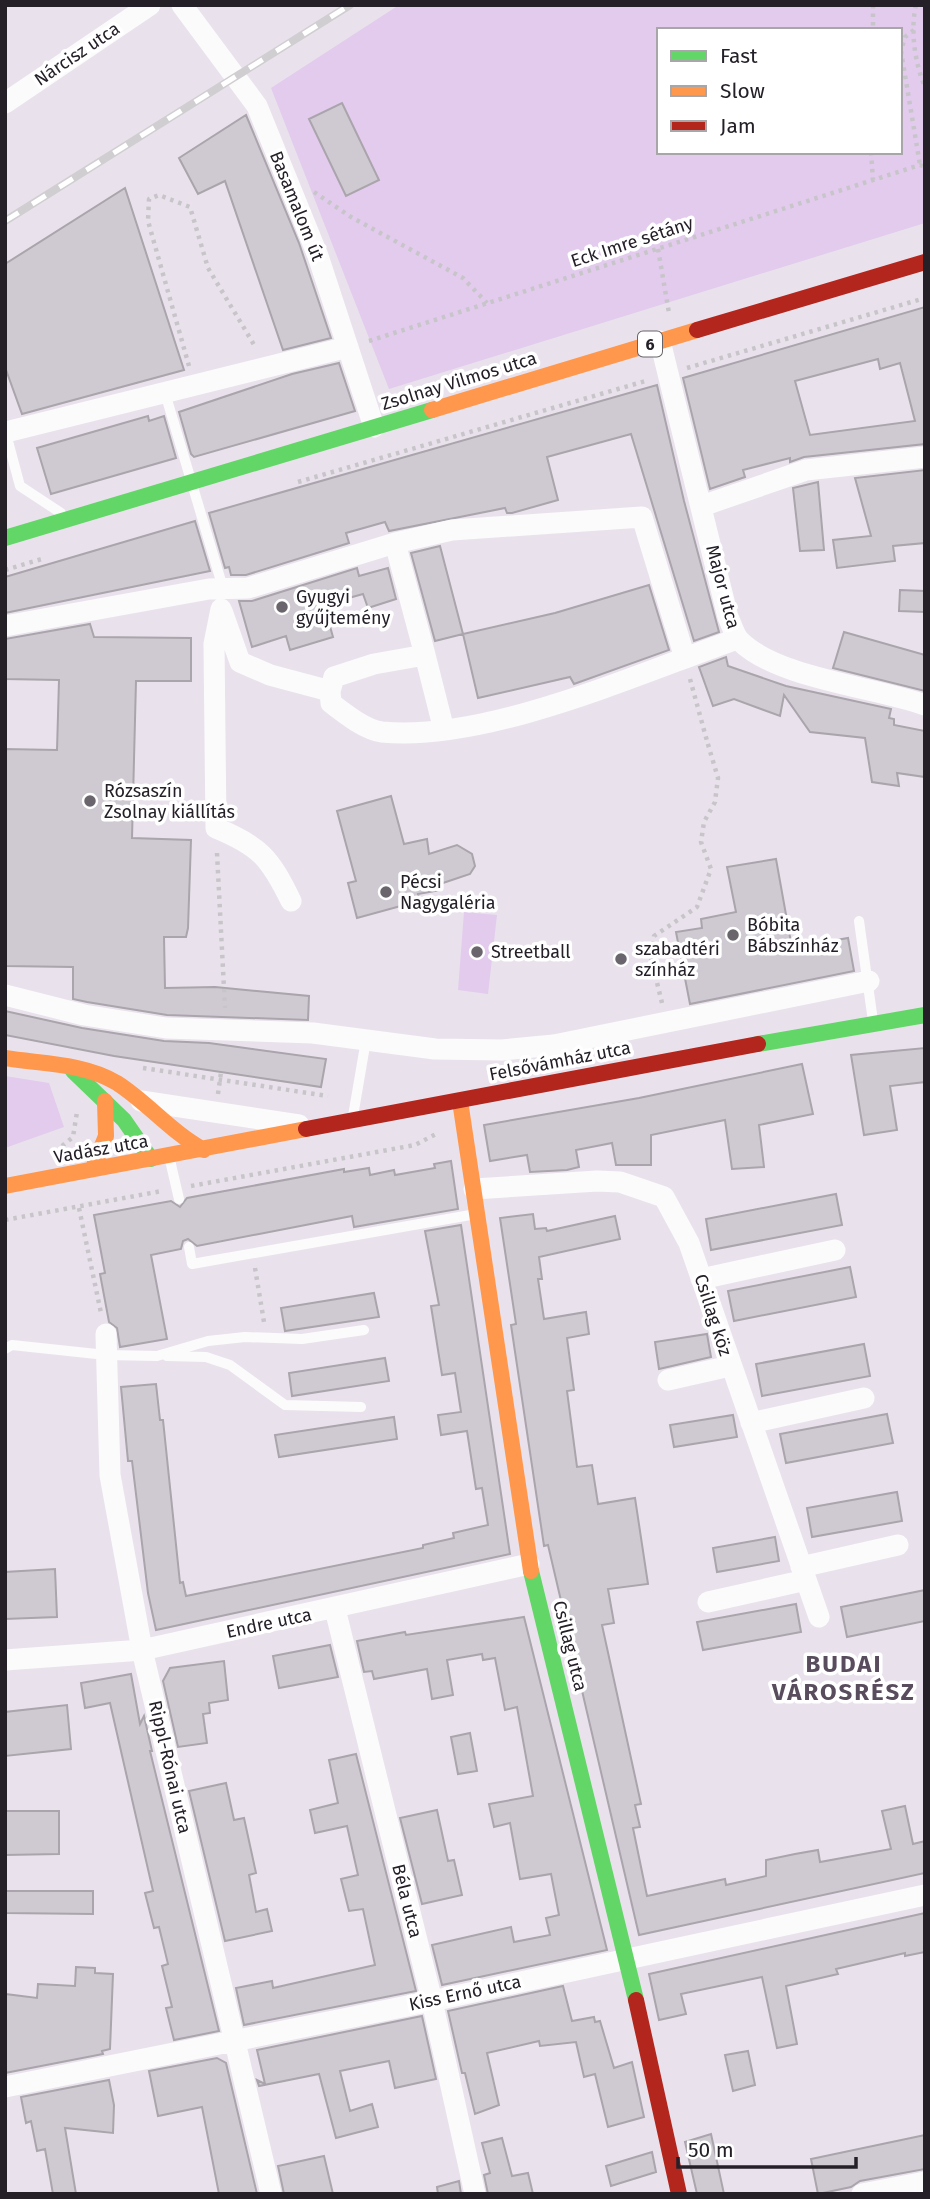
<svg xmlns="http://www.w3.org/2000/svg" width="930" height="2199" viewBox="0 0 930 2199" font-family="'Fira Sans',sans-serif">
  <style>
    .green { fill: #e2cbed; fill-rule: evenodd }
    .building { fill: #cfcad2; stroke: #aaa4ac; stroke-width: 2; fill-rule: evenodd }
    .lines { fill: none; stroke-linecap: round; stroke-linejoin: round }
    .path { stroke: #c8c5ca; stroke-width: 4.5; stroke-dasharray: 3.5 5; stroke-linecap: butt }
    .lane { stroke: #fcfbfc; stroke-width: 10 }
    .street { stroke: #fcfbfc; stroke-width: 21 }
    .fast { stroke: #63d668; stroke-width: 16 }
    .slow { stroke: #ff974d; stroke-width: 16 }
    .jam { stroke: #b3261e; stroke-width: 16 }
    .rail-casing { stroke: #d0ced0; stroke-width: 8 }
    .rail { stroke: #fff; stroke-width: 5; stroke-dasharray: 16; stroke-linecap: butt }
    .poi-dot { fill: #6a646d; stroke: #fff; stroke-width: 2.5 }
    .labels { text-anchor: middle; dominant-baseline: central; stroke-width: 7; stroke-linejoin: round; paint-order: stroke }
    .shield { fill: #fff; stroke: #666368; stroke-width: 2 }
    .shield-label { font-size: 16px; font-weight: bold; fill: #252028 }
    .street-label { font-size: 18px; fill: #252028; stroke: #fff }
    .poi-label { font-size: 18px; fill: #252028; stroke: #fff; text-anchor: start }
    .district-label { font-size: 24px; font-weight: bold; letter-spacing: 2px; fill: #584c5d; stroke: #fff }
  </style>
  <rect width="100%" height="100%" fill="#e9e2ec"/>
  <!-- green -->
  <path class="green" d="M399 5H925V223L389 389 271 88ZM659 30H900V152H659Z
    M464 912 497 915 488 994 458 990Z
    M5 1076 49 1083 64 1127 5 1148Z"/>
  <!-- building -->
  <path class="building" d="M342 103 379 180 346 196 309 119Z
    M246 115 299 243 331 338 283 350 225 181 198 194 179 158Z
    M125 188 184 370 22 414 5 367V264Z
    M925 307V444L804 457 790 462V458L743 470 745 477 710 489 683 378ZM878 359 880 369 900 363 915 421 810 435 795 381Z
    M339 363 355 411 194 457 191 454 179 412 292 374Z
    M657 385 684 501 719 632 694 641 631 434 547 457 558 500 512 513H507L505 508 389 531 385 522 346 533 349 543 246 575H231L229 567 225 568 209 513Z
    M148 416 149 421 164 416 176 458 51 494 37 448Z
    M925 470V543L893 546 895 561 837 568 833 540 871 536 855 478Z
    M818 482 824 550 800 551 793 488Z
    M195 521 210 571 5 613V577Z
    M440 546 463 634 435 641 411 553Z
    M357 568 359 576 388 568 396 599 368 608 363 594 324 605 333 637 290 650 286 636 252 647 239 601H252Z
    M649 585 669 650 574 684 570 677 478 698 463 634 555 613Z
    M900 590 925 591V612L899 611Z
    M90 624 94 637 191 638V681H136L132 838 191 840 188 928 186 937H164L165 988 215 987 309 996 308 1020 167 1015 87 1002 73 999V967L5 966V749L57 750 59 680 5 679V639Z
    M844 632 925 655V691L833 668Z
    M726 657 728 666 786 686 891 709 889 718 894 719V725L925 731V777L897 773 899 786 872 782 865 738 810 732 784 695 780 716 734 699 713 706 699 667Z
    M391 796 404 844 427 839 429 854 457 845 472 854 475 866 470 874 440 884 441 890 418 894 419 901 357 918 348 883 356 881 337 811Z
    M776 859 792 948 848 938 854 971 690 1004 676 932 702 928 701 919 736 912 727 867Z
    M5 1011 82 1028 164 1041 209 1043 326 1059 321 1087 114 1056 5 1035Z
    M925 1048V1082L890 1086 897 1130 864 1135 851 1055Z
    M802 1064 813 1114 759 1125 764 1167 732 1169 725 1120 651 1135V1165H616L612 1143 576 1150 579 1167 567 1170 530 1172 527 1155 490 1161 484 1125 639 1098Z
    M451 1161 458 1209 354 1227 352 1216 197 1246 188 1239 183 1241 181 1249 151 1255 167 1339 120 1347 117 1328 109 1322 100 1274 105 1273 94 1215 171 1201 180 1207 187 1198 344 1169V1172L369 1168 370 1175 394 1170 395 1175 435 1168 434 1164Z
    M836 1194 842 1225 711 1250 706 1219Z
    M533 1214 535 1229 546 1228 547 1231 615 1216 620 1239 539 1257 542 1279H538L544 1319 586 1312 589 1334 567 1338 574 1390 567 1391 577 1467 592 1465 598 1504 635 1498 648 1584 608 1589 614 1623 602 1625 641 1804 635 1805 640 1827 633 1828 647 1896 725 1879 726 1885 766 1876V1860L795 1854 818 1850 820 1862 891 1849 882 1811 905 1806 913 1844 925 1841V1873L639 1935 548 1545 544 1546 511 1325 516 1324 500 1218Z
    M461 1225 510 1554 156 1630 148 1593 132 1461H128L121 1387 156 1384 160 1420H163L180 1583 183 1582 186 1596 423 1548V1545L454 1538 453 1533 488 1525 482 1488 476 1489 467 1431 441 1435 438 1415 461 1412 455 1373 442 1375 431 1306 439 1305 425 1231Z
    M850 1267 856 1297 734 1321 728 1291Z
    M374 1293 379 1317 285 1331 281 1308Z
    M707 1334 711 1357 659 1369 655 1342Z
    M864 1344 870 1376 762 1396 756 1364Z
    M385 1358 389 1381 292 1396 289 1373Z
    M887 1414 893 1443 786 1463 780 1434Z
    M733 1415 737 1437 674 1447 670 1425Z
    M394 1417 397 1439 279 1457 275 1435Z
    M897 1492 902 1521 812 1537 807 1508Z
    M775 1537 779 1561 717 1572 713 1548Z
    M55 1569 57 1617 5 1619V1572Z
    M925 1590V1621L847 1637 841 1607Z
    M796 1604 801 1632 703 1650 697 1622Z
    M524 1617 607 1950 442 1985 432 1945 511 1927 514 1942 550 1935 546 1918 559 1915 551 1874 520 1879 510 1823 494 1827 489 1804 533 1796 517 1707 505 1710 495 1658 483 1660 482 1654 447 1660 453 1695 432 1699 427 1669 374 1679 372 1671 364 1672 357 1641 405 1632 406 1635Z
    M330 1645 338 1677 279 1688 273 1656Z
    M224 1661 228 1700 209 1703 210 1713 203 1714 207 1743 178 1747 163 1681 170 1668Z
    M131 1674 140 1724 144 1716 152 1751H150L219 2031 174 2040 166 2008 172 2007 162 1966 168 1964 159 1927 154 1928 145 1893 153 1891 110 1703 85 1708 81 1683Z
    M67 1705 71 1749 5 1756V1712Z
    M470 1733 477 1771 458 1774 451 1737Z
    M356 1754 416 1991 244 2025 236 1988 272 1981 273 1988 375 1965 363 1909 349 1911 341 1879 358 1875 347 1826 315 1833 310 1810 338 1803 329 1760Z
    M226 1783 234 1820 244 1818 256 1873 249 1875 256 1912 267 1909 272 1931 225 1941 189 1791Z
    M437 1810 448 1861 454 1860 462 1895 422 1904 400 1818Z
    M5 1811H59V1854L5 1855Z
    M5 1891H93V1914L5 1913Z
    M925 1913V1952L905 1956V1953L836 1969 838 1974 786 1986 797 2044 777 2048 762 1977 681 1994 686 2014 659 2020 649 1974Z
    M76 1967 95 1968V1973L113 1974 110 2049 102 2051 103 2054 5 2073V1994L37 1998 38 1984 75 1986Z
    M563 1986 572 2021 594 2017 595 2022 600 2021 614 2068 632 2062 644 2117 608 2127 595 2074 584 2077 576 2042 540 2046 539 2041 487 2053 499 2105 475 2114 465 2073H462L448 2011Z
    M422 2016 436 2079 395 2088 389 2061 340 2071 350 2111 372 2104 378 2127 336 2138 319 2074 259 2086 257 2080 265 2084 257 2050Z
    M748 2051 755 2085 733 2091 725 2055Z
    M217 2058 226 2063 257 2194H219L202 2107 158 2116 149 2071Z
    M109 2080 114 2105 113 2133 65 2128 76 2194H53L45 2149 37 2151 31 2121 26 2123 21 2097Z
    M711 2134 724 2194H697L685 2142Z
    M925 2135V2169L860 2181 851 2187 818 2194 811 2159Z
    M502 2138 512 2176 528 2173 533 2194H488L484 2175 490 2173 482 2143Z
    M652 2152 656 2172 611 2186 606 2166Z
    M324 2156 333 2194H284L278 2166Z
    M459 2181 461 2194H438L437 2187Z"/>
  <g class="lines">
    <!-- path -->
    <path class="path" d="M873 5V30
      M916 5C910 30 915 64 925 87
      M914 30 905 37 901 51 920 165
      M871 152 873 180
      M314 192 351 217 463 278 487 303
      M658 249 669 313
      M369 341 920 165 925 167
      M189 366 148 221 149 199 159 195 190 207 208 268 256 348
      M687 368 925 298
      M298 482 649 380
      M5 570 45 558
      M690 679 707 741
      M217 853 225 1008
      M662 1003 651 958 654 936 697 907 711 869 701 842 704 822 715 802 718 778 707 741
      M143 1068 328 1096
      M218 1094 221 1072
      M62 1146 73 1137 77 1112
      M191 1186 415 1145 438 1133
      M79 1208 101 1313
      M5 1220 162 1191
      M255 1268 264 1322"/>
    <!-- lane -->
    <path class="lane" d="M165 393 223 588
      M5 430 20 486 61 513
      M859 921 873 1021
      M353 1116 366 1040
      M169 1156 179 1199
      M189 1247 192 1264 476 1214
      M5 1349 12 1345 106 1355 157 1356 208 1341 245 1337 302 1339 364 1330
      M167 1356 206 1357 230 1365 285 1405 361 1407"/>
    <!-- street -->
    <path class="street" d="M182 5 257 106 318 256 374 427
      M5 103 150 5
      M660 341 728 617C732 625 734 635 740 641 777 678 874 687 925 705
      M6 432 348 347
      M702 506 806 470 925 457
      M395 543 425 655
      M221 609 214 644 216 828C260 846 270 858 291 901
      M222 611 240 662 270 675 330 691
      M5 626 209 589 248 588 395 543 452 530 642 517 685 658
      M444 730 425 655 374 664 334 677 330 691 331 703C344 713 365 730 382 732 487 742 637 674 737 639
      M5 995 84 1015 166 1028 313 1033 435 1049 502 1050 554 1045 869 981
      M141 1101 299 1125
      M474 1189 597 1181 620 1182 664 1197 689 1243 819 1617
      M701 1279 835 1250
      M106 1334 110 1475 142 1650 271 2194
      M668 1380 730 1366
      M751 1423 864 1398
      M801 1567 898 1545
      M708 1602 806 1580
      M335 1609 432 2001 475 2194
      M5 1660 142 1650 529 1564
      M5 2087 432 2001 925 1895
      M862 2194 925 2182"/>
    <!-- fast -->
    <path class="fast" d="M5 538 432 410
      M758 1044 925 1015
      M73 1071 124 1120 151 1159
      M531 1571 636 2000"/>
    <!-- slow -->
    <path class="slow" d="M432 410 697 330
      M5 1058C42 1064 84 1063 117 1083 148 1103 171 1132 204 1150
      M460 1101 531 1571
      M93 1168 106 1136 105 1101
      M5 1186 306 1129"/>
    <!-- jam -->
    <path class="jam" d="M697 330 925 262
      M306 1129 758 1044
      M636 2000 679 2194"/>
    <defs>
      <path id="rail" d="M5 221 350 5"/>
    </defs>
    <!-- rail casing -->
    <use href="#rail" class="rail-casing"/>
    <!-- rail -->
    <use href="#rail" class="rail"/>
  </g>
  <!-- markers -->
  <g class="poi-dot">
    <circle cx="282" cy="607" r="7"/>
    <circle cx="90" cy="801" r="7"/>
    <circle cx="386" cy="892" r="7"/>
    <circle cx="733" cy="935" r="7"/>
    <circle cx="477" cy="952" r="7"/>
    <circle cx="621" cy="959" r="7"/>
  </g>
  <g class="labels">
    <!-- shield labels -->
    <rect class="shield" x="638" y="331.5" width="24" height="25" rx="5"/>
    <g class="shield-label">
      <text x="650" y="344">6</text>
    </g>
    <!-- street labels -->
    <g class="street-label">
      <text transform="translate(77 54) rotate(-34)">Nárcisz utca</text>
      <text transform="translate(297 206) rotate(68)">Basamalom út</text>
      <text transform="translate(632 242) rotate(-18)">Eck Imre sétány</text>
      <text transform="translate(459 381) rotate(-17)">Zsolnay Vilmos utca</text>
      <text transform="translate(723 587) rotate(75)">Major utca</text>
      <text transform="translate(560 1061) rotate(-11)">Felsővámház utca</text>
      <text transform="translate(101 1149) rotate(-10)">Vadász utca</text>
      <text transform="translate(713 1315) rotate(72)">Csillag köz</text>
      <text transform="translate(269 1623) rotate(-12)">Endre utca</text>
      <text transform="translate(570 1646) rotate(76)">Csillag utca</text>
      <text transform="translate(170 1767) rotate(77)">Rippl-Rónai utca</text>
      <text transform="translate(407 1901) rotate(76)">Béla utca</text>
      <text transform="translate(465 1993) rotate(-12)">Kiss Ernő utca</text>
    </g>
    <!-- poi labels -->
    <g class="poi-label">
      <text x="296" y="597">Gyugyi<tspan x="296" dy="21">gyűjtemény</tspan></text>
      <text x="104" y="791">Rózsaszín<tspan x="104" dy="21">Zsolnay kiállítás</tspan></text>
      <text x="400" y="882">Pécsi<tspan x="400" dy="21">Nagygaléria</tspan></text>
      <text x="747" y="925">Bóbita<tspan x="747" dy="21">Bábszínház</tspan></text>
      <text x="635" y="949">szabadtéri<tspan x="635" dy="21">színház</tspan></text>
      <text x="491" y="952">Streetball</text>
    </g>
    <!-- district labels -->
    <g class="district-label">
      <text x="844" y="1664">BUDAI<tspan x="844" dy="28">VÁROSRÉSZ</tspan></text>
    </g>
  </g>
  <!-- border -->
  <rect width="930" height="2199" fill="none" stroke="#252028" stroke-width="14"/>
  <!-- legend -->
  <rect x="657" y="28" width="245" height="126" fill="#ffffff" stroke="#a8a6a9" stroke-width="2"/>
  <rect x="671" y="51" width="35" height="10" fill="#63d668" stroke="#a8a6a9" stroke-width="2"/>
  <text x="720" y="63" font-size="21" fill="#252028">Fast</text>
  <rect x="671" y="86" width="35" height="10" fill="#ff974d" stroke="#a8a6a9" stroke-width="2"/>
  <text x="720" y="98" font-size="21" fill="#252028">Slow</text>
  <rect x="671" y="121" width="35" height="10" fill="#b3261e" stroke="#a8a6a9" stroke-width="2"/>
  <text x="720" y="133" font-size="21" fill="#252028">Jam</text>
  <!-- scale -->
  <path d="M678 2157v10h178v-10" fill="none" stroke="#252028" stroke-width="3.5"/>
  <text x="688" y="2157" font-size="21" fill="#252028" stroke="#ffffff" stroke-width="5" paint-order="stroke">50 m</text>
</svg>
